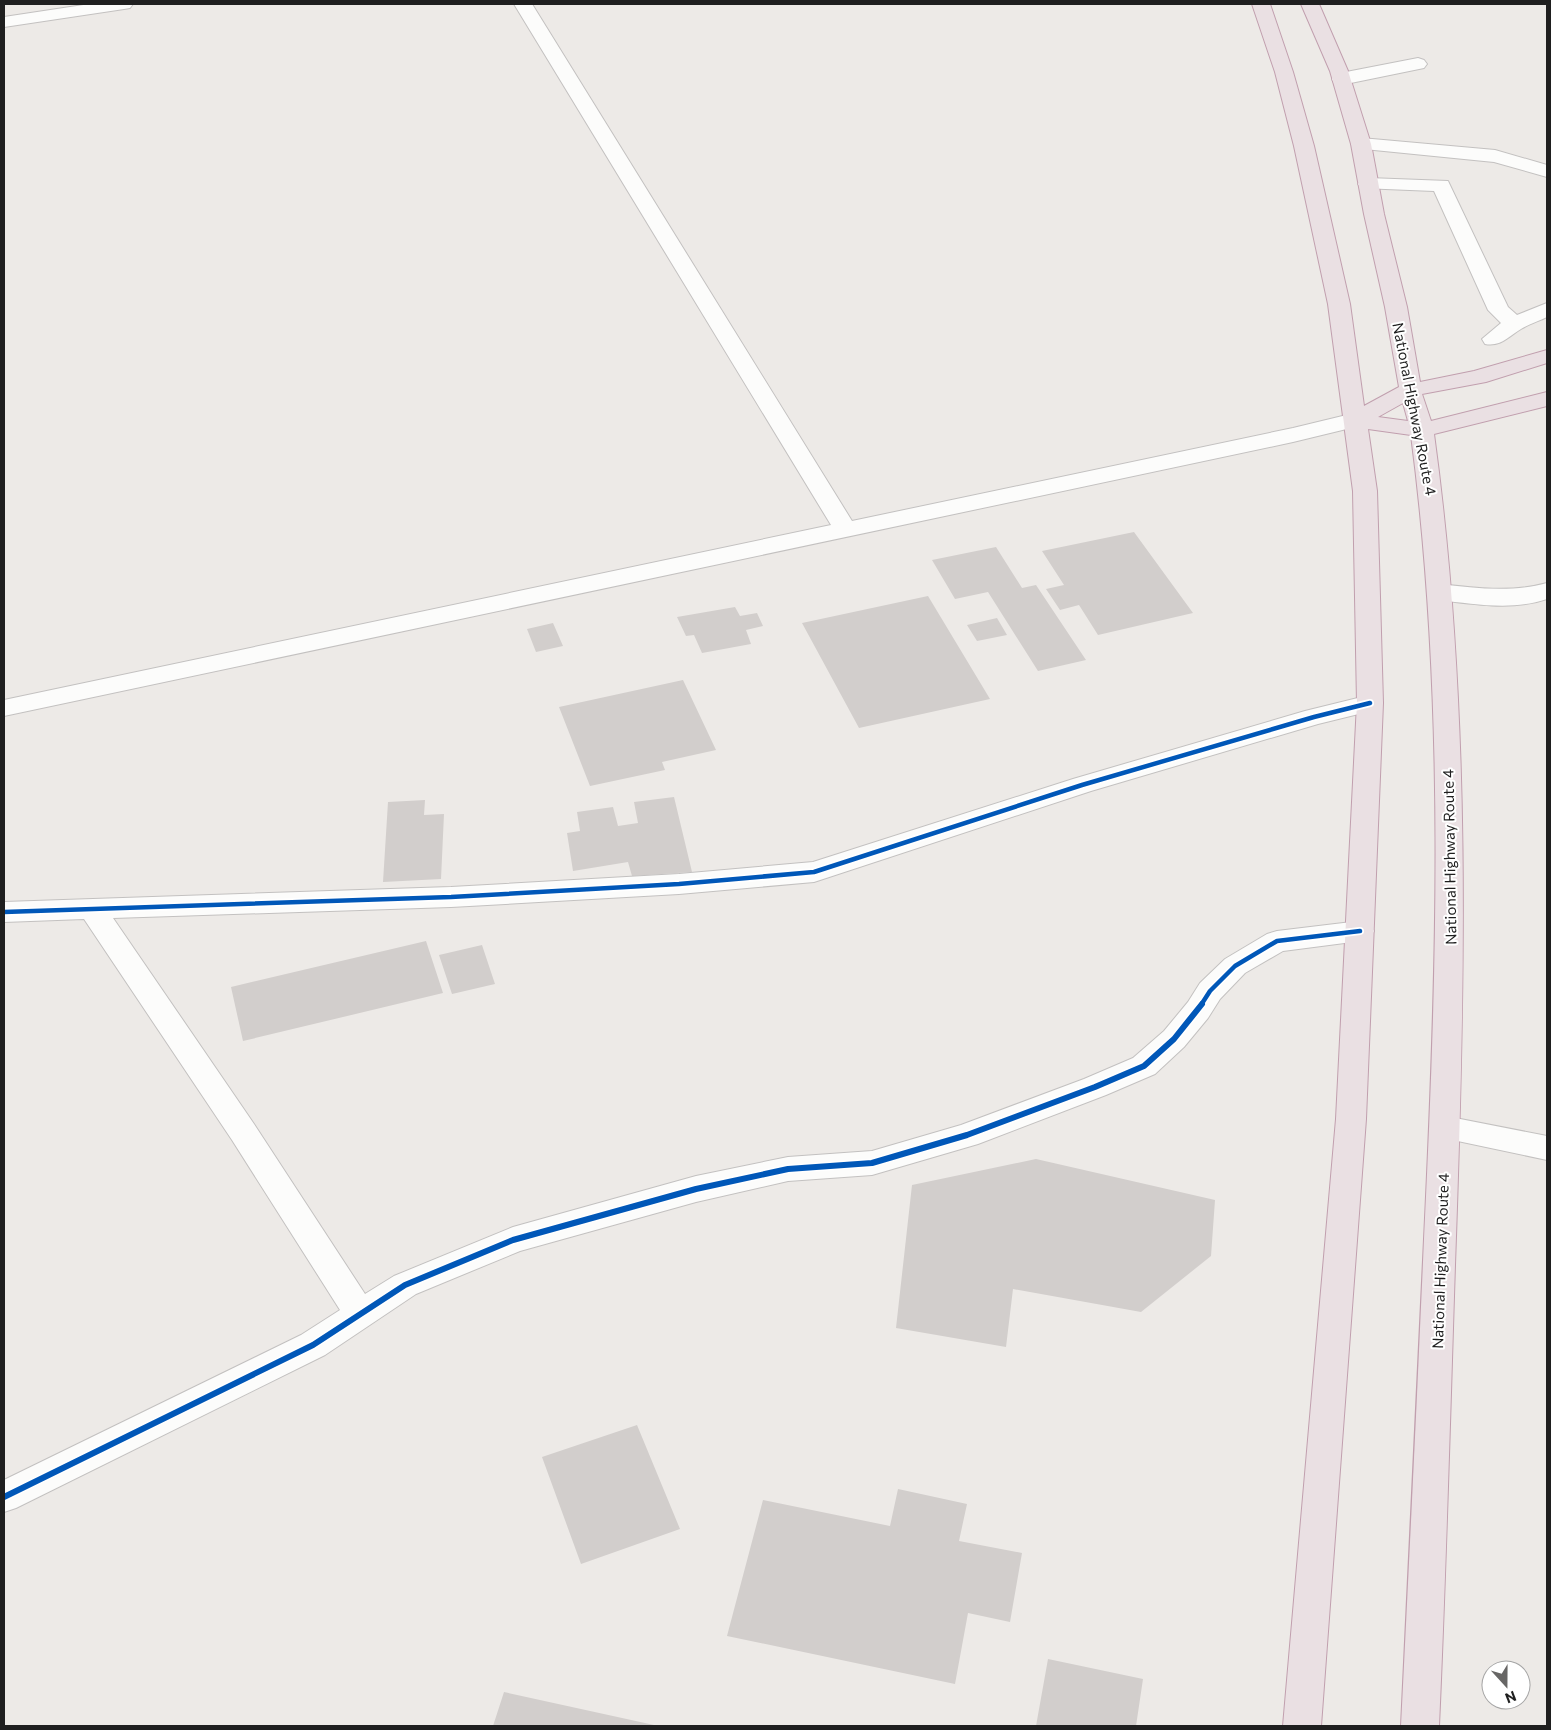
<svg xmlns="http://www.w3.org/2000/svg" width="1551" height="1730" viewBox="0 0 1551 1730" font-family="Commissioner,sans-serif">
  <style>
    .building { fill: #d2cecc }
    .lines { fill: none; stroke-linecap: round; stroke-linejoin: round }
    .minor-casing { stroke: #c3c1c0; stroke-width: 2 }
    .highway-casing { stroke: #c19fae; stroke-width: 2 }
    .minor { fill: #fcfcfb; fill-rule: evenodd }
    .highway { fill: #eae0e3; fill-rule: evenodd }
    .cycleway-far1-casing { stroke: #fff; stroke-width: 8 }
    .cycleway-casing { stroke: #fff; stroke-width: 9 }
    .cycleway-far1 { stroke: #0057b8; stroke-width: 4.5 }
    .cycleway { stroke: #0057b8; stroke-width: 6 }
    .labels { text-anchor: middle; dominant-baseline: central; stroke-width: 4; stroke-linejoin: round; paint-order: stroke }
    .street-label { font-size: 15px; fill: #1f1f1f; stroke: #fff }
  </style>
  <rect width="100%" height="100%" fill="#edeae7"/>
  <!-- building -->
  <path class="building" d="M1134 532 1193 613 1098 635 1079 605 1060 610 1046 589 1064 585 1042 551Z
    M996 547 1022 588 1036 585 1086 660 1038 671 988 592 955 599 932 560Z
    M928 596 990 699 859 728 802 623Z
    M735 607 740 616 757 613 763 626 746 630 751 644 702 653 694 635 686 636 677 617Z
    M997 618 1007 635 977 641 967 625Z
    M553 623 563 646 536 652 527 629Z
    M683 680 716 750 662 762 665 770 590 786 559 707Z
    M674 797 692 872 632 876 628 862 573 871 567 833 580 831 577 812 613 807 618 826 638 823 634 802Z
    M425 800 424 815 444 814 441 879 383 882 388 802Z
    M426 941 443 993 243 1041 231 987Z
    M482 945 495 984 452 994 439 955Z
    M1036 1159 1215 1200 1211 1256 1141 1312 1013 1289 1006 1347 896 1328 912 1185Z
    M637 1425 680 1529 581 1564 542 1457Z
    M898 1489 967 1504 959 1541 1022 1553 1010 1622 968 1613 955 1684 727 1636 763 1500 890 1526Z
    M1048 1659 1143 1679 1136 1726H1036Z
    M504 1692 654 1725 653 1726H493Z"/>
  <g class="lines">
    <defs>
      <path id="minor" d="M90 4H133L130 8 124 9 4 27V17Z
        M514 4H532L852 521 1293 428 1355 413 1363 415 1366 420 1363 425 1293 442 4 716V700L831 525Z
        M1418 58 1424 60 1427 64 1424 68 1341 85 1334 83 1332 79 1334 75 1341 73Z
        M1361 138 1495 150 1547 165V177L1494 162 1354 148 1351 144 1354 140Z
        M1368 178 1448 181 1508 307 1517 315 1547 303V317C1539 321 1529 324 1521 329 1509 336 1501 347 1485 344L1482 339 1501 323 1488 310 1434 191 1361 188 1358 184 1361 180Z
        M1547 583V599C1512 611 1475 604 1439 600L1430 597 1427 592 1430 587 1439 584C1476 588 1510 593 1547 583Z
        M1370 695 1379 697 1383 703 1379 709 1318 724 1091 791 814 882 679 894 451 907 113 918 254 1124 365 1294 394 1276 513 1227 696 1176 788 1157 872 1151 961 1125 1084 1079 1133 1058 1164 1031 1188 1002 1200 983 1225 959 1267 934 1277 931 1360 921 1370 924 1374 931 1370 938 1360 941 1283 951 1245 973 1220 999 1208 1018 1184 1047 1155 1074 1106 1095 978 1144 872 1175 788 1181 696 1202 520 1251 416 1294 325 1355 16 1508 4 1512V1480L301 1335 340 1310 232 1140 84 919 4 922V902L451 887 679 874 813 862 1073 779 1305 711Z
        M1445 1116 1547 1136V1160L1434 1136 1430 1128 1434 1120Z"/>
      <path id="highway" d="M1252 4H1270L1293 72 1314 146 1350 304 1364 406 1399 387 1385 307 1364 214 1351 144 1330 71 1301 4H1319L1348 71 1371 144 1384 214 1407 307 1420 382 1474 371 1547 350V363L1486 382 1422 394 1431 421 1547 392V406L1434 434C1472 709 1465 988 1455 1265 1450 1419 1446 1573 1439 1726H1401C1409 1564 1417 1402 1424 1239 1437 972 1446 702 1411 435L1368 429 1377 491 1383 703 1366 1119 1321 1726H1283L1336 1119 1357 703 1353 491 1328 304 1294 146 1275 72ZM1403 403 1408 421 1378 417Z"/>
    </defs>
    <!-- minor casing -->
    <use href="#minor" class="minor-casing"/>
    <!-- highway casing -->
    <use href="#highway" class="highway-casing"/>
    <!-- minor -->
    <use href="#minor" class="minor"/>
    <!-- highway -->
    <use href="#highway" class="highway"/>
    <defs>
      <path id="cycleway-far1" d="M4 912 451 897 679 884 814 872 1082 785 1314 717 1370 703
        M1201 1005 1210 991 1235 966 1277 941 1360 931"/>
      <path id="cycleway" d="M4 1497 313 1345 405 1285 513 1240 696 1189 788 1169 872 1163 967 1135 1095 1087 1144 1066 1174 1039 1202 1004"/>
    </defs>
    <!-- cycleway-far1 casing -->
    <use href="#cycleway-far1" class="cycleway-far1-casing"/>
    <!-- cycleway casing -->
    <use href="#cycleway" class="cycleway-casing"/>
    <!-- cycleway-far1 -->
    <use href="#cycleway-far1" class="cycleway-far1"/>
    <!-- cycleway -->
    <use href="#cycleway" class="cycleway"/>
  </g>
  <g class="labels">
    <!-- street labels -->
    <g class="street-label">
      <text transform="translate(1415 409) rotate(79)">National Highway Route 4</text>
      <text transform="translate(1449 857) rotate(-91)">National Highway Route 4</text>
      <text transform="translate(1440 1261) rotate(-88)">National Highway Route 4</text>
    </g>
  </g>
  <!-- border -->
  <rect width="1551" height="1730" fill="none" stroke="#1f1f1f" stroke-width="10"/>
  <!-- north arrow -->
  <g transform="translate(1506 1685) rotate(159)"><circle r="24" fill="#ffffff" stroke="#a5a5a5"/>
  <path d="M0-4L9 19L0 12L-9 19Z" fill="#676665"/>
  <text y="-8" font-size="14" font-weight="bold" text-anchor="middle" fill="#1f1f1f">N</text>
  </g>
</svg>
